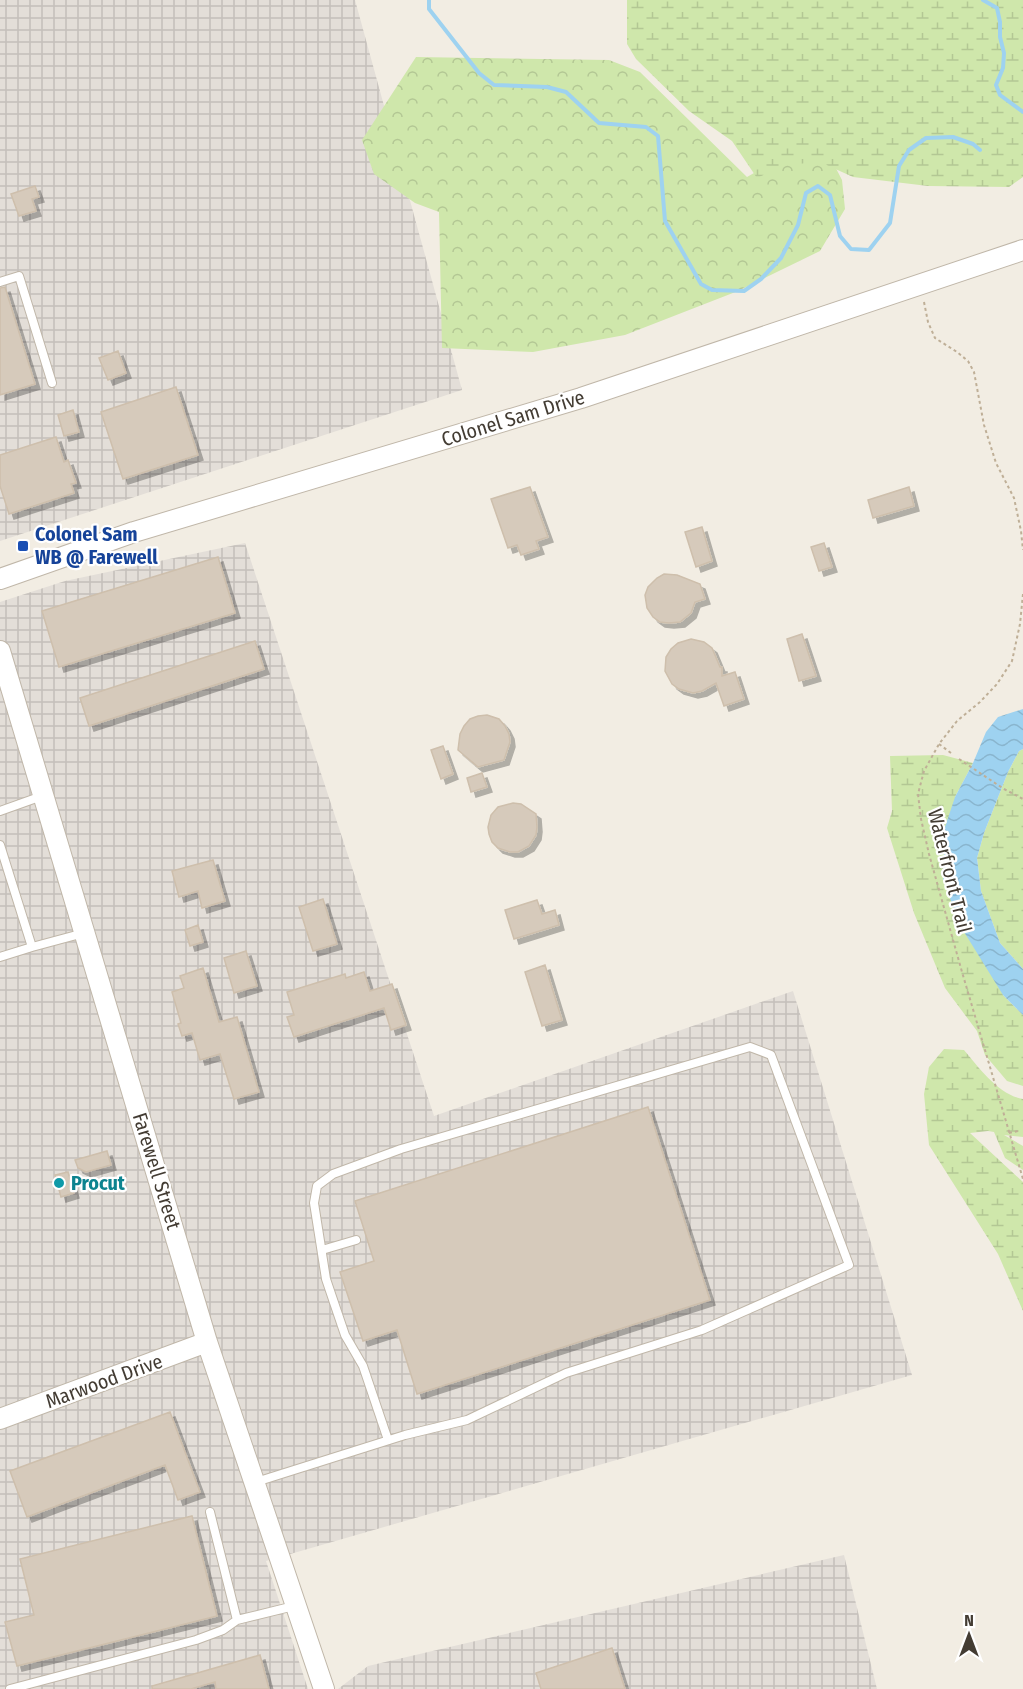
<svg xmlns="http://www.w3.org/2000/svg" width="1023" height="1689" viewBox="0 0 1023 1689" font-family="'Fira Sans Condensed',sans-serif">
  <style>
    .industrial { fill: url(#industrial-grid) }
    .forest { fill: url(#forest-crowns) }
    .wetland { fill: url(#wetland-marsh) }
    .water { fill: url(#water-waves) }
    .lines { fill: none; stroke-linecap: round; stroke-linejoin: round }
    .stream { stroke: #9ed2f0; stroke-width: 4 }
    .building { fill: #d6cabb; stroke: #cebfac; stroke-width: 1.5; filter: url(#shadow) }
    .service-casing { stroke: #c0b7a9; stroke-width: 10 }
    .tertiary-casing { stroke: #c0b7a9; stroke-width: 22 }
    .path { stroke: #bfaf97; stroke-width: 2; stroke-dasharray: 3 3; stroke-linecap: butt }
    .service { stroke: #fff; stroke-width: 8 }
    .tertiary { stroke: #fff; stroke-width: 20 }
    .transit-dot { fill: #1a4fb4; stroke: #fff; stroke-width: 2 }
    .culture-dot { fill: #0f9aa8; stroke: #fff; stroke-width: 2 }
    .labels { text-anchor: middle; dominant-baseline: central; stroke-width: 4.5; stroke-linejoin: round; paint-order: stroke }
    .street-label { font-size: 20px; fill: #433c33; stroke: #fff }
    .transit-label { font-size: 20px; font-weight: bold; fill: #164399; stroke: #fff; text-anchor: start }
    .culture-label { font-size: 20px; font-weight: bold; fill: #0d838f; stroke: #fff; text-anchor: start }
  </style>
  <defs>
    <pattern id="industrial-grid" width="8" height="8" patternUnits="userSpaceOnUse" patternTransform="scale(1.5)"><rect width="8" height="8" fill="#e3ded8"/><path d="M0 4h8M4 0v8" fill="none" stroke="#c4bfba"/></pattern>
    <pattern id="forest-crowns" width="20" height="18" patternUnits="userSpaceOnUse" patternTransform="scale(1.5)"><rect width="20" height="18" fill="#cfe7ab"/><path d="M2 6a3 3 0 1 1 6 0M12 15a3 3 0 1 1 6 0" fill="none" stroke="#b3c794"/></pattern>
    <pattern id="wetland-marsh" width="20" height="14" patternUnits="userSpaceOnUse" patternTransform="scale(1.5)"><rect width="20" height="14" fill="#cfe7ab"/><path d="M1 5h8M5 5V1M11 12h8M15 12V8" fill="none" stroke="#b3c794"/></pattern>
    <pattern id="water-waves" width="16" height="10" patternUnits="userSpaceOnUse" patternTransform="scale(1.5)"><rect width="16" height="10" fill="#9ed2f0"/><path d="M0 5q4-4 8 0t8 0" fill="none" stroke="#89b5ce"/></pattern>
    <filter id="shadow"><feDropShadow dx="5" dy="5" stdDeviation="0" flood-color="#0004"/></filter>
  </defs>
  <rect width="100%" height="100%" fill="#f2ede3"/>
  <!-- industrial -->
  <path class="industrial" d="M0 0H355L462 390 0 541Z
    M245 543 434 1116 793 991 912 1375 266 1561 308 1689H0V602L65 581Z
    M844 1555 877 1689H338L368 1666Z"/>
  <!-- forest -->
  <path class="forest" d="M416 57 609 60 640 72 747 177 798 148 826 149 842 180 845 209 820 251 738 291 625 335 533 352 442 348 439 212 415 203 374 174 362 140Z"/>
  <!-- wetland -->
  <path class="wetland" d="M627 0H1023V177L1009 187 928 186 853 177 820 162 785 165 757 178 732 141 689 111 636 59 627 44Z
    M1023 749V969L1000 943 981 891 977 858 984 833 1008 772 1019 751Z
    M943 755 973 763 955 797 1003 995 1023 1015V1086L1007 1081 985 1055 977 1031 945 988 914 913 887 828 892 811 890 756Z
    M944 1049 964 1050C979 1068 999 1095 1023 1099V1137L1004 1135 1023 1146V1170L1005 1158 994 1132 988 1131 970 1133 1023 1182V1311L998 1254 929 1145 924 1094 929 1067Z"/>
  <!-- water -->
  <path class="water" d="M1023 709V749L1019 751 1008 772 984 833 977 858 981 891 1000 943 1023 969V1015L1003 995 961 927 943 880 945 827 955 797 973 763 986 732 998 717Z"/>
  <g class="lines">
    <!-- stream -->
    <path class="stream" d="M429 0V9L479 73 494 85 547 87 566 92 599 123 646 127 658 136 665 221 701 284 712 290 744 291 761 279 781 258 798 225 806 193 818 186 830 195 840 236 851 249 869 250 890 223 899 166 909 150 926 138 953 137 973 144 980 150
      M983 0 997 8 1000 22V37L1004 53 1003 68 996 85 1000 95 1023 112"/>
  </g>
  <!-- building -->
  <path class="building" d="M35 186 39 197 32 199 36 211 19 216 11 194Z
    M5 287 35 384 0 395V288Z
    M118 351 126 373 108 380 99 358Z
    M176 387 198 455 123 479 101 412Z
    M73 410 79 432 64 436 58 415Z
    M56 437 64 462 68 460 76 483 71 484 74 493 9 514 0 486V455Z
    M530 487 548 537 536 541 539 549 521 555 517 545 508 548 491 499Z
    M909 487 914 506 873 518 868 500Z
    M702 527 712 561 696 567 685 532Z
    M824 543 832 567 819 571 811 547Z
    M218 557 235 613 59 667 42 611Z
    M664 574 677 575 700 584 705 599 695 602 691 613 680 622 669 623 660 622 653 617 647 608 645 595 648 587 657 578Z
    M802 634 816 676 799 681 787 639Z
    M691 639 704 642 712 648 720 667H722V676L735 672 744 699 724 706 716 683 702 691 693 693 679 689 672 684 665 671 666 657 671 649 678 643Z
    M255 641 264 669 89 726 80 698Z
    M487 715 499 719 505 726 509 734 510 742 504 760 478 767 458 750 460 734 464 726 470 719 478 716Z
    M443 746 453 774 441 779 431 750Z
    M482 773 487 787 471 792 467 778Z
    M513 803 521 804 536 814 537 827 536 835 529 846 518 852H510L498 848 492 842 489 834 488 827 491 815 498 807Z
    M213 860 225 901 202 908 198 891 179 897 172 871Z
    M323 899 337 944 313 951 299 907Z
    M537 900 542 914 555 910 559 925 514 939 505 910Z
    M198 925 203 942 190 946 185 930Z
    M246 951 257 986 234 993 224 958Z
    M545 965 562 1020 542 1026 525 972Z
    M203 968 219 1022 237 1017 259 1092 234 1099 220 1054 200 1060 192 1033 182 1036 178 1024 181 1023 172 992 184 988 180 976Z
    M364 972 370 991 392 984 406 1025 391 1030 384 1008 294 1037 287 1017 294 1015 287 992 345 974 346 978Z
    M648 1107 710 1300 417 1394 397 1330 363 1341 340 1272 374 1261 355 1201Z
    M107 1151 111 1165 86 1172 78 1168 75 1160Z
    M68 1172 74 1193 61 1197 55 1175Z
    M170 1412 200 1492 178 1500 165 1465 27 1517 10 1471Z
    M192 1516 217 1616 17 1666 5 1622 34 1615 20 1559Z
    M612 1648 625 1689H541L536 1673Z
    M260 1655 269 1689H216L215 1682 191 1689H152V1686Z"/>
  <g class="lines">
    <defs>
      <path id="service" d="M0 282 19 276 52 383
        M0 811 42 796
        M0 845 32 947 84 933
        M0 957 32 947
        M322 1250 356 1240
        M256 1482 405 1435 467 1420 566 1373 702 1330 849 1265 771 1055 750 1047 401 1149 333 1174 317 1186 314 1203 326 1279 345 1335 363 1366 388 1440
        M210 1512 237 1620 294 1606
        M10 1689 196 1640 223 1630 237 1620"/>
      <path id="tertiary" d="M0 579 134 532 581 398 1023 250
        M0 651 207 1342 324 1689
        M0 1419 207 1342"/>
    </defs>
    <!-- service casing -->
    <use href="#service" class="service-casing"/>
    <!-- tertiary casing -->
    <use href="#tertiary" class="tertiary-casing"/>
    <!-- path -->
    <path class="path" d="M924 302 928 322 935 338 957 352 968 361 974 372 984 425 996 463 1014 498 1021 531 1023 550
      M1023 594 1020 624 1012 661 997 684 980 702 957 721 939 744 924 771 918 794 921 819 929 854 962 972 1023 1179
      M939 744 951 753
      M959 759 1004 789 1023 799
      M1009 1133 1018 1131"/>
    <!-- service -->
    <use href="#service" class="service"/>
    <!-- tertiary -->
    <use href="#tertiary" class="tertiary"/>
  </g>
  <!-- markers -->
  <rect class="transit-dot" x="17" y="540" width="12" height="12" rx="3"/>
  <circle class="culture-dot" cx="59" cy="1183" r="6"/>
  <g class="labels">
    <!-- street labels -->
    <g class="street-label">
      <text transform="translate(513 418) rotate(-17)">Colonel Sam Drive</text>
      <text transform="translate(950 871) rotate(76)">Waterfront Trail</text>
      <text transform="translate(157 1171) rotate(73)">Farewell Street</text>
      <text transform="translate(104 1381) rotate(-20)">Marwood Drive</text>
    </g>
    <!-- transit labels -->
    <g class="transit-label">
      <text x="35" y="534">Colonel Sam<tspan x="35" dy="23">WB @ Farewell</tspan></text>
    </g>
    <!-- culture labels -->
    <g class="culture-label">
      <text x="71" y="1183">Procut</text>
    </g>
  </g>
  <!-- north arrow -->
  <g transform="translate(969 1635)" stroke="#ffffff" stroke-width="4.5" paint-order="stroke">
  <path d="M0-4.5L10 22L0 15L-10 22Z" fill="#433c33"/>
  <text y="-9" font-size="16" font-weight="bold" text-anchor="middle" fill="#433c33">N</text>
  </g>
</svg>
